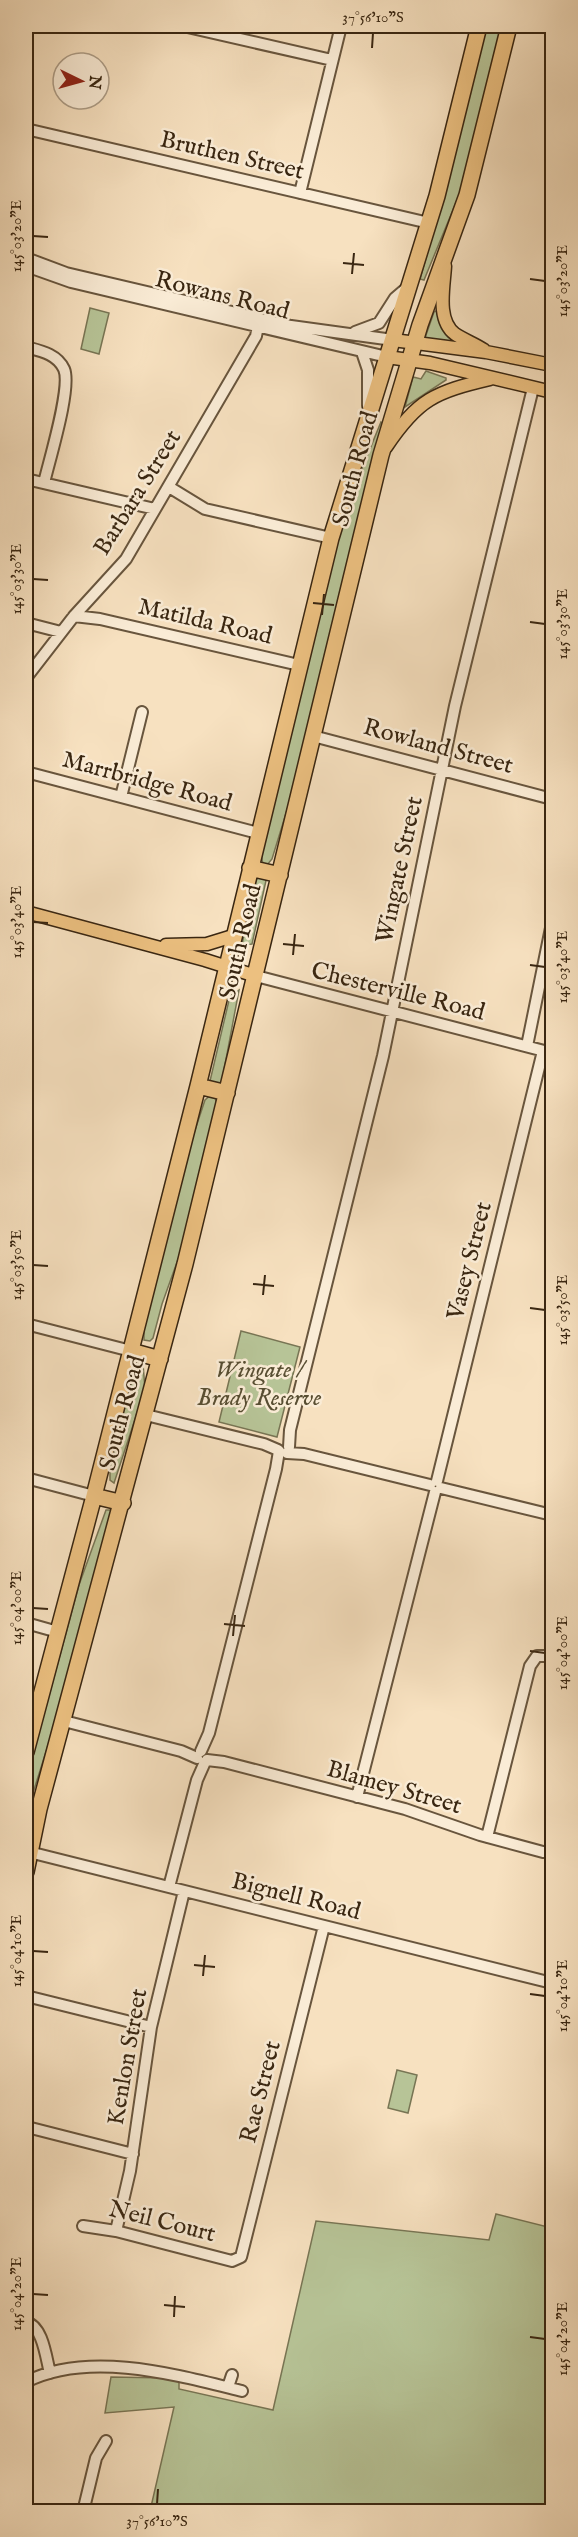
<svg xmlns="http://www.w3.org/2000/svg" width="578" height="2537" viewBox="0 0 578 2537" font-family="'IM FELL English',serif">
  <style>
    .green { fill: #b7c497; stroke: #787554; stroke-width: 1.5 }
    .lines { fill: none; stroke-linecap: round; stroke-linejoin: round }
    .minor-casing { stroke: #68553d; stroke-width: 14 }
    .major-casing { stroke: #392611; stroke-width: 15 }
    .highway-casing { stroke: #392611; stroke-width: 18 }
    .minor { stroke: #faecd6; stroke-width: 10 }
    .major { stroke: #ecc080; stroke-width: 12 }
    .highway { stroke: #ecc080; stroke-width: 15 }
    .ticks { fill: none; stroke: #392611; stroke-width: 2 }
    .labels { text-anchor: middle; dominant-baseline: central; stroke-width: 5; stroke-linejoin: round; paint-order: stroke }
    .street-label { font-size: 24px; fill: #392611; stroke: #faecd6 }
    .park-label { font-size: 24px; font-style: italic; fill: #584e32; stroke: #faecd6 }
    .neatline { fill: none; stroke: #392611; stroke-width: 2 }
    .ticks-label { font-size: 15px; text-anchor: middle; fill: #392611 }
  </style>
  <rect width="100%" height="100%" fill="#f7e1c0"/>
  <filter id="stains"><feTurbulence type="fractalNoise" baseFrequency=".00333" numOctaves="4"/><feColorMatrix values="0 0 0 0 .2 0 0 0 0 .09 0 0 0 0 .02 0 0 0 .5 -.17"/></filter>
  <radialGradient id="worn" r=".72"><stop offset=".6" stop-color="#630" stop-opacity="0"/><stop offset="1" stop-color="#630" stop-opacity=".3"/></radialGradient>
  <!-- green -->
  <path class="green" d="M486 26H503L462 188 424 280 420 279 445 191Z
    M90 308 109 313 99 354 81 349Z
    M438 310 458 343 425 338 434 312Z
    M426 371 446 378V380L405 407 413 377 421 379Z
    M381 422 384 424 291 797 272 859 267 865H263L261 853 347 505Z
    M255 873 267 876 252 944 242 945Z
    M239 990 221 1086 210 1081 230 996Z
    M212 1094H214L217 1104 181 1251 162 1304 153 1338 150 1341 144 1340V1329L185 1160 205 1100Z
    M241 1331 300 1347 277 1437 219 1422Z
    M139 1364H143L145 1389 114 1483 110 1480V1463L133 1371Z
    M106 1510H111L112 1518 69 1679 26 1815V1780L79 1585Z
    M397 2070 417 2075 408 2113 388 2108Z
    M496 2214 552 2228V2511H150L174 2407 105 2413 111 2377 168 2378 179 2381V2389L273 2410 316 2221 489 2240Z"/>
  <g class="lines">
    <defs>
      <path id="minor" d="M183 26 332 60
        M26 129 429 223
        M300 193 341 26
        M26 258 66 273 291 326 393 340
        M26 266 71 282 387 357
        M355 332 379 323 395 298 409 286
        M26 347C41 351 57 354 64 369 72 387 49 461 44 483
        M362 352 368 370V406
        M26 479 155 509
        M169 487 205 509 331 538
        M74 616 100 619 299 665
        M26 623 61 632
        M26 678 74 616 126 559 256 336 258 326 250 316
        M313 736 552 799
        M26 772 258 833
        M121 797 142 712
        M256 976 552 1053
        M527 1046 552 923
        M26 1324 131 1351
        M146 1415 264 1444 278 1450
        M289 1447 290 1430 383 1056 455 706 533 388
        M287 1453 304 1454 430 1485
        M26 1478 94 1496
        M437 1481 543 1051
        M441 1488 552 1515
        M26 1623 58 1632
        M64 1721 181 1751 197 1758
        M201 1751 209 1733 276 1469 279 1451
        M207 1760 224 1762 405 1809 480 1835 543 1852H552
        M357 1797 435 1492
        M26 1827 37 1812
        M487 1837 530 1666 537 1656H552
        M29 1852 552 1983
        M169 1887 197 1780 205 1762
        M26 1996 151 2027
        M27 2127 133 2154
        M83 2226 116 2231 232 2261 241 2257 324 1926
        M116 2231 130 2171 151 2027 184 1891
        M26 2322C43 2326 46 2358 50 2373
        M26 2382C89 2350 177 2375 242 2391
        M228 2387 232 2375
        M26 2508 29 2512
        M83 2512 96 2458 106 2441"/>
      <path id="major" d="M445 266C444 286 436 320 455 334 464 340 475 344 484 350
        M393 340 486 352 552 365
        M387 357 430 363 552 392
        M386 447C418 399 435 392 490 379
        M26 912 205 960 256 976
        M166 945 207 944 233 936"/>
      <path id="highway" d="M250 868 280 875
        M198 1086 227 1093
        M131 1351 160 1359
        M94 1496 123 1503
        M26 1752 94 1496 198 1086 331 538 437 196 479 26
        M26 1872 39 1809 185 1264 381 455 420 325 467 195 509 26"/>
    </defs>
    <!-- minor casing -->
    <use href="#minor" class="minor-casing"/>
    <!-- major casing -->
    <use href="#major" class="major-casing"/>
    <!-- highway casing -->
    <use href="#highway" class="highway-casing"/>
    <!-- minor -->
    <use href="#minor" class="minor"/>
    <!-- major -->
    <use href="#major" class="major"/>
    <!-- highway -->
    <use href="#highway" class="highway"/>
  </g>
  <!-- ticks -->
  <path class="ticks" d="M372 48 373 33M33 236 48 237M343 263 364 265M352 274 354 253M530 279 545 281M33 579 48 580M313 603 334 605M322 615 324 594M530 622 545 624M33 922 48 923M283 944 304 946M293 955 295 934M530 965 545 967M33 1265 48 1266M253 1284 274 1286M263 1295 265 1275M530 1308 545 1310M33 1608 48 1609M224 1624 245 1626M233 1636 235 1615M530 1651 545 1653M33 1951 48 1952M194 1965 215 1967M203 1976 205 1955M530 1994 545 1996M33 2294 48 2295M164 2305 185 2307M174 2317 175 2296M530 2337 545 2339M157 2504 158 2489"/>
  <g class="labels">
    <!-- street labels -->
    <g class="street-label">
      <text transform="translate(232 156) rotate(13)">Bruthen Street</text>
      <text transform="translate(222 296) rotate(14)">Rowans Road</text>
      <text transform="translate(356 469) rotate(-75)">South Road</text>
      <text transform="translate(138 493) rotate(-58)">Barbara Street</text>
      <text transform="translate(205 622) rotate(13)">Matilda Road</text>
      <text transform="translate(438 747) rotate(15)">Rowland Street</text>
      <text transform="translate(147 782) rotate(15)">Marrbridge Road</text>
      <text transform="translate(400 870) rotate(-78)">Wingate Street</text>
      <text transform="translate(241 942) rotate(-77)">South Road</text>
      <text transform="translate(398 992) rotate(14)">Chesterville Road</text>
      <text transform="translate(470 1261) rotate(-76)">Vasey Street</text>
      <text transform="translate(123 1413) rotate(-75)">South Road</text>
      <text transform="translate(394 1788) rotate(16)">Blamey Street</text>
      <text transform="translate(296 1897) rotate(14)">Bignell Road</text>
      <text transform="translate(128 2057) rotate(-80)">Kenlon Street</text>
      <text transform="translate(261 2092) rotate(-76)">Rae Street</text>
      <text transform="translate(162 2222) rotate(14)">Neil Court</text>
    </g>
    <!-- park labels -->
    <g class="park-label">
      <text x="259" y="1370">Wingate /<tspan x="259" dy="28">Brady Reserve</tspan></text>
    </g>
  </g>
  <!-- margin -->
  <rect width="578" height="2537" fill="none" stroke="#f7e1c0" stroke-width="66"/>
  <!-- north arrow -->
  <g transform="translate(81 81) rotate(95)"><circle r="28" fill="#faecd6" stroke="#ad9d87" stroke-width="1.5"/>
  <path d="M0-4.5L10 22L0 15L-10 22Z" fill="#8f2418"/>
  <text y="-9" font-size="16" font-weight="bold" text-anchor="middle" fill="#392611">N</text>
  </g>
  <rect x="33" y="33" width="512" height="2471" class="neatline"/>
  <g class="ticks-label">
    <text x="373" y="22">37°56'10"S</text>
    <text transform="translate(16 236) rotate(-90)" y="5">145°03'20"E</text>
    <text transform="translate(562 281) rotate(-90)" y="5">145°03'20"E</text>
    <text transform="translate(16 579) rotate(-90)" y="5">145°03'30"E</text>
    <text transform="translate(562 624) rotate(-90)" y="5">145°03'30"E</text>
    <text transform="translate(16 922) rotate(-90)" y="5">145°03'40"E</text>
    <text transform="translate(562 967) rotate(-90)" y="5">145°03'40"E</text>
    <text transform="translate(16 1265) rotate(-90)" y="5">145°03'50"E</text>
    <text transform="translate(562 1310) rotate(-90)" y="5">145°03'50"E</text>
    <text transform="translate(16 1608) rotate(-90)" y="5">145°04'00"E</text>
    <text transform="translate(562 1653) rotate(-90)" y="5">145°04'00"E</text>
    <text transform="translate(16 1951) rotate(-90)" y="5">145°04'10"E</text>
    <text transform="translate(562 1996) rotate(-90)" y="5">145°04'10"E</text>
    <text transform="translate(16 2294) rotate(-90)" y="5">145°04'20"E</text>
    <text transform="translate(562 2339) rotate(-90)" y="5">145°04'20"E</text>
    <text x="157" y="2526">37°56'10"S</text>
  </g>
  <rect width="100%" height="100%" filter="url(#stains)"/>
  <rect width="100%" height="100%" fill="url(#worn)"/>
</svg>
